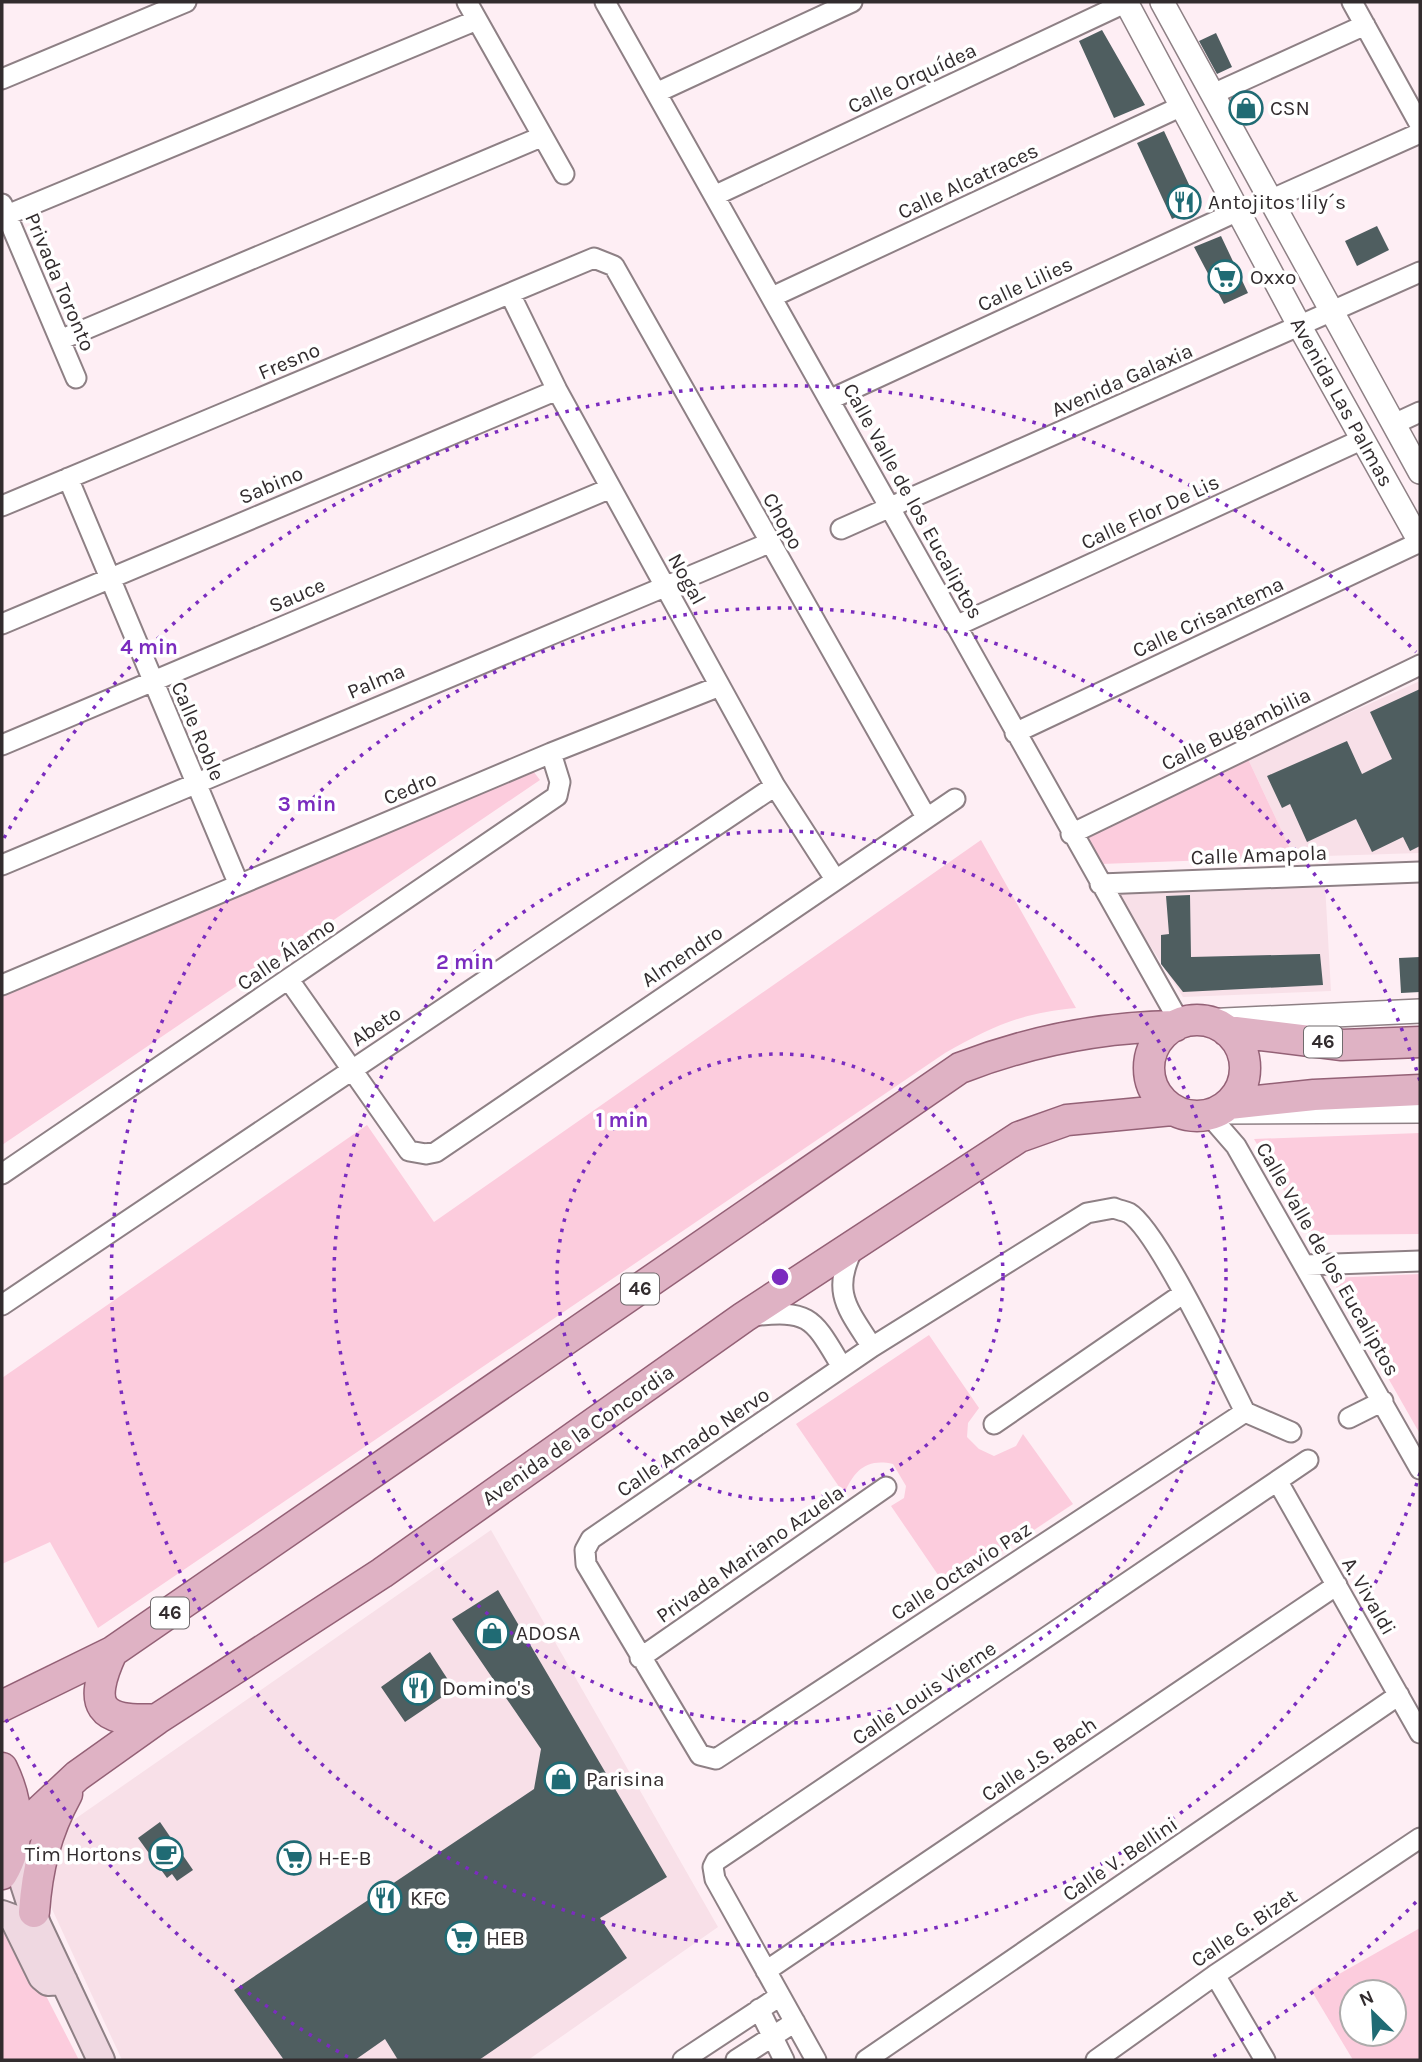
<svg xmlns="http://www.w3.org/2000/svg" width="1422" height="2062" viewBox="0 0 1422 2062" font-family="Karla,sans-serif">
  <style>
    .built { fill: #f8e0e8 }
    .green { fill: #fcccdd; fill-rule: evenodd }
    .building { fill: #4f5e60 }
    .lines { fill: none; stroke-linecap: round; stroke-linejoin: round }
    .minor-casing { stroke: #8e8085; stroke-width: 23 }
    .tertiary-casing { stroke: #8e8085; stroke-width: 26 }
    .secondary-casing { stroke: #8e8085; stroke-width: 30 }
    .primary-casing { stroke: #946176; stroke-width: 33 }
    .minor { stroke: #fff; stroke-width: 19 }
    .tertiary { stroke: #fff; stroke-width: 23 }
    .secondary { stroke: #efd8e1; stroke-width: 26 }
    .primary { stroke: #dfb2c4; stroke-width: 30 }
    .ring { fill: none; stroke: #7b2cbf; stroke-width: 3.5; stroke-dasharray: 3.5 7 }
    .labels { text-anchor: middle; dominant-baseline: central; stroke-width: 7; stroke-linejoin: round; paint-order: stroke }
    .shield { fill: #fff; stroke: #706b6d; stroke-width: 2 }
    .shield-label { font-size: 19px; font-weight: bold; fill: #322c2e }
    .street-label { font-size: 21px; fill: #322c2e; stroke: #fff }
    .poi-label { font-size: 21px; fill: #322c2e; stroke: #fff; text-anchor: start }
    .centre { fill: #7b2cbf; stroke: #fff; stroke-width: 3.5 }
    .ring-label { font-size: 21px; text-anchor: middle; font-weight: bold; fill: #7b2cbf; stroke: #fff; stroke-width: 7; stroke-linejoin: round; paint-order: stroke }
  </style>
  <rect width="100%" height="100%" fill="#feeef4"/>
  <!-- built -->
  <path class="built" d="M1420 681V853L1294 857 1248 759Z
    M1325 884 1331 991 1183 997 1115 891Z
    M491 1530 718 1927 528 2060H122L26 1853Z"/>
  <!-- green -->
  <path class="green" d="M1248 759 1294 857 1101 864 1087 834Z
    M530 767 540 780 2 1145V992Z
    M981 840 1076 1008C1021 1013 993 1026 945 1053L98 1628 50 1542 2 1564V1378L367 1125 434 1222Z
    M1420 1133V1234L1310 1235 1254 1139Z
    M1420 1274V1434L1331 1278Z
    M929 1335 979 1408 968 1423 967 1437 979 1449 994 1456 1016 1446 1023 1434 1073 1504 947 1588 891 1506 904 1498 906 1486 893 1464C866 1458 854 1471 844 1494L796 1424Z
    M2 1918H6L79 2060H2Z
    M1420 1928V2060H1353L1311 1990ZM1394 1992V2034H1352V1992Z"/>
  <!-- building -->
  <path class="building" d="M1102 30 1145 105 1114 118 1079 41Z
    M1216 33 1232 67 1217 74 1199 41Z
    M1251 91 1261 116 1245 123 1232 100Z
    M1164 131 1199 206 1172 219 1137 143Z
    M1377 226 1389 250 1357 266 1345 241Z
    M1221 236 1248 293 1224 304 1194 247Z
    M1420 689V846L1410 851 1403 837 1372 852 1356 819 1307 842 1290 804 1282 808 1267 776 1347 741 1362 774 1392 759 1370 712Z
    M1190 895 1191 957 1320 954 1323 985 1183 992 1161 964V935L1169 934 1166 896Z
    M1420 957V992L1401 993 1399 958Z
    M498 1590 667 1877 600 1918 627 1958 479 2060H398L385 2039 355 2060H284L234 1990 534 1789 541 1749 452 1619Z
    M430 1652 454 1689 405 1722 381 1687Z
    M160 1822 193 1870 177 1881 172 1874 167 1878 138 1838Z"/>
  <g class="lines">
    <defs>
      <path id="minor" d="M467 2 564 174
        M605 2 1180 1023
        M1352 2 1420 125
        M2 79 186 2
        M658 92 852 2
        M1213 94 1365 25
        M716 195 1127 2
        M1270 200 1420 133
        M2 204 76 378
        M7 215 477 20
        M510 294 557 390 775 786 835 879
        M772 297 1182 106
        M60 340 541 137
        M831 399 1238 211
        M1394 424 1420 412
        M68 478 239 885
        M2 506 594 258 614 266 926 817
        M841 529 1420 272
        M2 624 557 390
        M956 626 1363 439
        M1015 733 1420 542
        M2 745 611 488
        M1071 834 1420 665
        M2 865 769 543
        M1100 884 1420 872
        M289 980 409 1151 426 1154 436 1152 955 799
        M2 985 551 753 720 686
        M1209 1115 1236 1146 1420 1469
        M2 1174 557 796 560 782 551 753
        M1114 1208C1118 1210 1125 1211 1129 1213 1157 1229 1227 1376 1245 1412L716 1759 700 1755 586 1564 585 1550 591 1539 872 1347 1087 1213Z
        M854 1247C830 1292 848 1309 872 1347
        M1306 1265 1420 1261
        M2 1305 775 786
        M752 1316C811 1309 813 1319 842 1367
        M1245 1412 1291 1432
        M1349 1418 1383 1401
        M994 1424 1184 1293
        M1278 1482 1420 1733
        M640 1658 886 1487
        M766 1971 1337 1585
        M1215 1975 1265 2060
        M759 2009 784 2060
        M683 2060 780 1996
        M736 2060 795 2022
        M816 2060 715 1879 713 1867 716 1861 1308 1460
        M866 2060 1399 1695
        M1096 2060 1215 1975 1420 1838"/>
      <path id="tertiary" d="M1126 2 1300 327 1420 542
        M1162 2 1420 472
        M1203 1021 1420 1011
        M1216 1112 1420 1111"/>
      <path id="secondary" d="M13 1850 37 1924 101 2060
        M2 1914 13 1918 42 1977 48 1982 64 1981"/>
      <path id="primary" d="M1149 1068a48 48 0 1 1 96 0a48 48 0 1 1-96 0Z
        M1227 1031 1342 1045 1420 1042
        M1229 1104 1314 1095 1420 1090
        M112 1652C87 1706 99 1723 157 1719
        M2 1706 112 1652 960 1068C1030 1041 1100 1027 1175 1026
        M2 1768C19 1803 22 1840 2 1874
        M16 1833 77 1776 157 1719 382 1573 744 1317 1019 1137 1067 1120 1172 1110
        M34 1912C37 1869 46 1832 67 1794"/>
    </defs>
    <!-- minor casing -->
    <use href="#minor" class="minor-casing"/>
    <!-- tertiary casing -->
    <use href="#tertiary" class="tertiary-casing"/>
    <!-- secondary casing -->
    <use href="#secondary" class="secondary-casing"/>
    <!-- primary casing -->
    <use href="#primary" class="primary-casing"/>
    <!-- minor -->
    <use href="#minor" class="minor"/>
    <!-- tertiary -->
    <use href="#tertiary" class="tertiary"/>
    <!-- secondary -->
    <use href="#secondary" class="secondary"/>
    <!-- primary -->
    <use href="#primary" class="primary"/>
  </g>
  <!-- distance rings -->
  <g class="ring">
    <circle cx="780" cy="1277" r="223"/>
    <circle cx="780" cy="1277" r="446"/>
    <path d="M1420 1473A669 669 0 1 1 1420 1081"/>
    <path d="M1416 1902A892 892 0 0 1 1212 2057M348 2057A892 892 0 0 1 4 1716M4 838A892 892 0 0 1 1416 652"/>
  </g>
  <!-- icons -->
  <defs>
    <symbol id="shop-ring" viewBox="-11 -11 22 22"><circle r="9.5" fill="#fff" stroke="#206b74" stroke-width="1.5"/><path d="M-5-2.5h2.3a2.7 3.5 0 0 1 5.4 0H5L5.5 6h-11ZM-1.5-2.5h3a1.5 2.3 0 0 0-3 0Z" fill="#206b74"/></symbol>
    <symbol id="restaurant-ring" viewBox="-11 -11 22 22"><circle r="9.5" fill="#fff" stroke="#206b74" stroke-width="1.5"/><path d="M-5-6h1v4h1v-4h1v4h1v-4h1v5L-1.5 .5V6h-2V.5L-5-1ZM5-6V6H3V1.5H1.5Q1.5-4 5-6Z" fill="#206b74"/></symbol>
    <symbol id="supermarket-ring" viewBox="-11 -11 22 22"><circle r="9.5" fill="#fff" stroke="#206b74" stroke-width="1.5"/><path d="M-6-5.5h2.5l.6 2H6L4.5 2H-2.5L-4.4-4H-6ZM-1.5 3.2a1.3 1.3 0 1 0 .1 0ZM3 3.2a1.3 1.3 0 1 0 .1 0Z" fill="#206b74"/></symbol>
    <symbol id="cafe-ring" viewBox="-11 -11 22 22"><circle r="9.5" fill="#fff" stroke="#206b74" stroke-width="1.5"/><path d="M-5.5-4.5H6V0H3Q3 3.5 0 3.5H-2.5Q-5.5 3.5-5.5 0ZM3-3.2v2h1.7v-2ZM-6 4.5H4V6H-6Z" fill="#206b74"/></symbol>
  </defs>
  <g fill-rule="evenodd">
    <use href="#shop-ring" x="1227" y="89" width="38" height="38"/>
    <use href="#restaurant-ring" x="1165" y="183" width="38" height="38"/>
    <use href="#supermarket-ring" x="1206" y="258" width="38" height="38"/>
    <use href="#shop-ring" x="473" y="1614" width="38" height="38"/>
    <use href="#restaurant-ring" x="399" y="1669" width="38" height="38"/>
    <use href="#shop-ring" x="542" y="1760" width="38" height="38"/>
    <use href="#cafe-ring" x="147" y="1835" width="38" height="38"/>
    <use href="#supermarket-ring" x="275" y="1839" width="38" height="38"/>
    <use href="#restaurant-ring" x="366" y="1879" width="38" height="38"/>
    <use href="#supermarket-ring" x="443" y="1919" width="38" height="38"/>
  </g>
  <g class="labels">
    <!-- shield labels -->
    <g class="shield">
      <rect x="1304" y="1026.5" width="38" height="31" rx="5"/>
      <rect x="621" y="1273.5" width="38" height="31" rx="5"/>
      <rect x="151" y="1597.5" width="38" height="31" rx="5"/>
    </g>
    <g class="shield-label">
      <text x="1323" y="1042">46</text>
      <text x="640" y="1289">46</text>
      <text x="170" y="1613">46</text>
    </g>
    <!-- street labels -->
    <g class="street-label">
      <text transform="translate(912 78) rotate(-25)">Calle Orquídea</text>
      <text transform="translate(968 181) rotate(-25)">Calle Alcatraces</text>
      <text transform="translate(60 282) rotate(67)">Privada Toronto</text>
      <text transform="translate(1025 284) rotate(-25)">Calle Lilies</text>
      <text transform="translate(289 361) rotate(-23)">Fresno</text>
      <text transform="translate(1122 380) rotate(-24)">Avenida Galaxia</text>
      <text transform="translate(1342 402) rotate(61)">Avenida Las Palmas</text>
      <text transform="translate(271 485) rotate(-23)">Sabino</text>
      <text transform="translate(913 501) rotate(61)">Calle Valle de los Eucaliptos</text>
      <text transform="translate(1150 512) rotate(-25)">Calle Flor De Lis</text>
      <text transform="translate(783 521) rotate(61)">Chopo</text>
      <text transform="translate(687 579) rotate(61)">Nogal</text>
      <text transform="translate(297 595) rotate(-23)">Sauce</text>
      <text transform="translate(1208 617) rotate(-25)">Calle Crisantema</text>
      <text transform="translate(376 681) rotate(-23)">Palma</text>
      <text transform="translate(1236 729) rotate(-26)">Calle Bugambilia</text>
      <text transform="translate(198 731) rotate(67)">Calle Roble</text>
      <text transform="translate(410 788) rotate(-23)">Cedro</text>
      <text transform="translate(1259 855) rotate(-2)">Calle Amapola</text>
      <text transform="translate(286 954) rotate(-34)">Calle Álamo</text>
      <text transform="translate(682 956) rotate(-34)">Almendro</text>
      <text transform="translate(376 1026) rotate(-34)">Abeto</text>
      <text transform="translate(1328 1259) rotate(60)">Calle Valle de los Eucaliptos</text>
      <text transform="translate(578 1435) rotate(-35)">Avenida de la Concordia</text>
      <text transform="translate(693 1442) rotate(-34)">Calle Amado Nervo</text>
      <text transform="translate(750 1554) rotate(-35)">Privada Mariano Azuela</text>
      <text transform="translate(961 1571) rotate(-33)">Calle Octavio Paz</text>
      <text transform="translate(1369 1596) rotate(60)">A. Vivaldi</text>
      <text transform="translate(924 1693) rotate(-34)">Calle Louis Vierne</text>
      <text transform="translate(1039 1759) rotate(-34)">Calle J.S. Bach</text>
      <text transform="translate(1120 1859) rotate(-34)">Calle V. Bellini</text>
      <text transform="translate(1244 1928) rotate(-34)">Calle G. Bizet</text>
    </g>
    <!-- poi labels -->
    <g class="poi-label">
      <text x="1270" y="108">CSN</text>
      <text x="1208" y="202">Antojitos lily´s</text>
      <text x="1250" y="277">Oxxo</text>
      <text x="516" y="1633">ADOSA</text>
      <text x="442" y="1688">Domino's</text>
      <text x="586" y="1779">Parisina</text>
      <text x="142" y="1854" text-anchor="end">Tim Hortons</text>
      <text x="318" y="1858">H-E-B</text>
      <text x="410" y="1898">KFC</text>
      <text x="486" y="1938">HEB</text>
    </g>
  </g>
  <circle cx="780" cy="1277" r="10" class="centre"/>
  <g class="ring-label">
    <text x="149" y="654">4 min</text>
    <text x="307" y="811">3 min</text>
    <text x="465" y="969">2 min</text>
    <text x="622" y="1127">1 min</text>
  </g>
  <!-- border -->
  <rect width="1422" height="2062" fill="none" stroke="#322c2e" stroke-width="7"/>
  <!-- north arrow -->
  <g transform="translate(1373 2013) rotate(336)"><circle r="33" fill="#ffffff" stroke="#adabab" stroke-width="2"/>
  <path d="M0-5L12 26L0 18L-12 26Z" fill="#206b74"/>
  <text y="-10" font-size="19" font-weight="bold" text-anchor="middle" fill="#322c2e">N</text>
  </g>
</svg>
